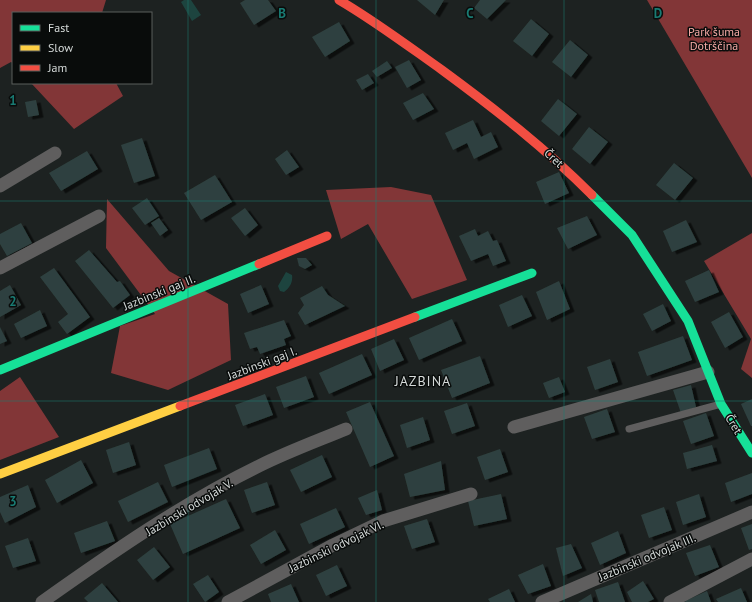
<svg xmlns="http://www.w3.org/2000/svg" width="752" height="602" viewBox="0 0 752 602" font-family="'PT Sans',sans-serif">
  <style>
    .forest { fill: #823637 }
    .water { fill: #1d443f }
    .building { fill: #2e413f; filter: url(#shadow) }
    .lines { fill: none; stroke-linecap: round; stroke-linejoin: round }
    .lane { stroke: #5f5e5e; stroke-width: 7 }
    .street { stroke: #5f5e5e; stroke-width: 13 }
    .fast { stroke: #16e098; stroke-width: 9 }
    .slow { stroke: #ffcf43; stroke-width: 9 }
    .jam { stroke: #f24e42; stroke-width: 9 }
    .grid { fill: none; stroke: #197b73; stroke-width: 1; stroke-opacity: 0.55 }
    .labels { text-anchor: middle; dominant-baseline: central; stroke-width: 3; stroke-linejoin: round; paint-order: stroke }
    .park-label { font-size: 12px; fill: #f5a9a5; stroke: #090c0b }
    .street-label { font-size: 12px; fill: #d5dad9; stroke: #090c0b }
    .quarter-label { font-size: 14px; letter-spacing: 1px; fill: #d5dad9; stroke: #090c0b }
    .grid-label { font-size: 13px; text-anchor: middle; font-weight: bold; fill: #197b73; stroke: #090c0b; stroke-width: 3; stroke-linejoin: round; paint-order: stroke }
  </style>
  <defs>
    <filter id="shadow"><feDropShadow dx="4.5" dy="2.5" stdDeviation="0" flood-color="#0009"/></filter>
  </defs>
  <rect width="100%" height="100%" fill="#1d2221"/>
  <!-- forest -->
  <path class="forest" d="M0 0H106L102 13H13V63L11 62 0 68Z
    M647 0H752V178Z
    M31 83H116L123 96 74 129Z
    M391 187 431 195 467 280 412 299 368 224 341 239 326 190Z
    M107 199 169 271 228 304 231 360 168 390 111 373 120 326 155 314 106 248Z
    M752 233V378L741 369 751 339 704 261Z
    M20 377 59 437 0 460V391Z"/>
  <!-- water -->
  <path class="water" d="M184 0H191L201 15 192 21 181 2Z
    M286 272 292 275C293 282 290 288 284 292L280 291 278 286Z"/>
  <!-- building -->
  <path class="building" d="M245 0H268L276 11 254 25 240 3Z
    M417 0H444L435 15Z
    M480 0H506L487 19 474 8Z
    M531 19 549 34 532 56 513 41Z
    M339 22 350 41 325 57 312 37Z
    M570 40 588 55 571 77 552 62Z
    M409 60 421 80 407 88 395 67Z
    M387 61 392 68 377 77 372 71Z
    M368 74 374 83 362 90 356 80Z
    M423 93 434 109 413 120 403 103Z
    M558 99 577 114 559 136 541 121Z
    M36 100 39 115 28 117 25 102Z
    M473 120 481 137 491 132 498 147 474 159 467 143 453 150 445 133Z
    M589 127 608 142 590 164 572 149Z
    M142 138 155 176 134 183 121 145Z
    M287 150 299 167 286 175 275 159Z
    M87 151 98 169 61 191 49 173Z
    M674 163 693 178 675 200 656 185Z
    M559 172 569 193 545 204 536 182Z
    M215 175 232 202 201 220 184 193Z
    M147 198 159 216 145 225 132 208Z
    M245 208 258 225 245 236 231 218Z
    M587 216 597 235 568 249 557 228Z
    M159 218 168 230 160 236 151 223Z
    M686 220 697 242 672 252 663 231Z
    M21 223 32 243 7 256 0 244V234Z
    M475 229 478 236 488 231 493 241 497 240 506 261 493 266 488 254 471 261 459 236Z
    M89 250 117 282 120 281 130 295 113 308 75 261Z
    M297 258H306L312 265 305 269 299 266Z
    M54 268 90 317 67 334 58 322 68 314 40 277Z
    M709 270 719 292 695 302 685 281Z
    M559 281 570 309 547 320 536 292Z
    M10 285 21 305 0 317V291Z
    M261 285 269 304 248 313 240 294Z
    M322 286 328 295 345 306 305 325 298 313 304 305 300 298Z
    M522 295 532 316 508 327 499 305Z
    M663 304 671 321 652 331 643 314Z
    M40 310 47 326 21 338 14 324Z
    M729 312 743 337 725 348 711 322Z
    M452 319 462 341 419 360 409 338Z
    M284 320 291 336 284 339 286 345 260 354 257 347 250 349 244 333Z
    M0 327 7 341 0 344Z
    M683 336 692 360 647 376 638 352Z
    M394 339 404 360 380 371 371 349Z
    M362 354 372 375 329 394 319 373Z
    M480 356 490 383 452 398 441 370Z
    M610 359 618 382 595 390 587 367Z
    M306 376 314 397 284 408 276 387Z
    M559 377 565 392 549 398 543 383Z
    M691 385 696 407 681 413 673 390Z
    M265 394 273 415 243 426 235 405Z
    M752 399V426H751L741 404Z
    M370 402 394 456 370 467 346 412Z
    M467 403 475 426 452 434 444 411Z
    M607 409 615 432 592 439 584 417Z
    M706 413 714 436 691 444 683 421Z
    M423 417 430 440 407 448 400 425Z
    M129 442 136 465 113 473 106 450Z
    M712 445 717 461 687 469 683 453Z
    M209 448 217 469 172 487 164 465Z
    M500 449 508 472 485 480 477 457Z
    M322 455 332 477 301 492 290 470Z
    M81 460 93 483 57 503 45 480Z
    M441 461 445 490 410 497 404 474Z
    M752 473V494L731 502 725 483Z
    M158 482 168 502 128 522 118 501Z
    M267 482 275 505 252 513 244 490Z
    M28 485 36 507 5 523 0 512V497Z
    M377 490 382 510 366 515 358 498Z
    M501 494 507 519 474 526 468 501Z
    M699 494 706 517 683 525 676 502Z
    M226 499 240 528 183 554 170 524Z
    M664 507 672 530 649 538 641 515Z
    M336 508 345 527 309 544 300 524Z
    M427 519 435 542 412 549 404 526Z
    M107 521 115 541 81 553 74 533Z
    M752 524V549L749 550 741 528Z
    M275 530 286 550 261 564 250 545Z
    M618 531 626 553 600 565 591 543Z
    M28 538 36 561 13 568 5 546Z
    M571 544 582 568 563 576 556 548Z
    M710 545 719 567 695 576 686 553Z
    M154 547 170 567 153 580 137 560Z
    M543 564 551 586 528 594 518 575Z
    M337 565 347 586 326 596 316 575Z
    M208 575 219 592 205 602 193 584Z
    M643 581 654 599 648 602H632L627 592Z
    M618 582 625 602H599L595 590Z
    M102 583 118 602H88L84 598Z
    M291 584 299 602H271L268 594Z
    M741 588 747 602H718L716 599Z
    M509 589 515 602H490L488 599Z
    M707 591 711 602H686L685 601Z
    M591 594 593 602H578Z"/>
  <g class="lines">
    <!-- lane -->
    <path class="lane" d="M629 429 721 404"/>
    <!-- street -->
    <path class="street" d="M0 186 55 153
      M0 268 99 216
      M514 427 708 372
      M42 602C111 553 183 503 259 466 287 452 317 441 346 429
      M228 602 333 545 383 521 471 494
      M542 602 752 512
      M670 602 752 559"/>
    <!-- fast -->
    <path class="fast" d="M592 195 632 235 688 321 721 404 752 453
      M415 317 532 273
      M0 370 259 264"/>
    <!-- slow -->
    <path class="slow" d="M0 474 180 406"/>
    <!-- jam -->
    <path class="jam" d="M339 0C375 21 408 46 442 70 495 109 545 148 592 195
      M259 264 327 236
      M180 406 415 317"/>
  </g>
  <!-- grid -->
  <path class="grid" d="M188 0V602M376 0V602M564 0V602M0 201H752M0 401H752"/>
  <g class="labels">
    <!-- park labels -->
    <g class="park-label">
      <text x="714" y="31">Park šuma<tspan x="714" dy="14">Dotrščina</tspan></text>
    </g>
    <!-- street labels -->
    <g class="street-label">
      <text transform="translate(554 158) rotate(42)">Čret</text>
      <text transform="translate(159 292) rotate(-22)">Jazbinski gaj II.</text>
      <text transform="translate(262 363) rotate(-21)">Jazbinski gaj I.</text>
      <text transform="translate(734 424) rotate(58)">Čret</text>
      <text transform="translate(189 507) rotate(-31)">Jazbinski odvojak V.</text>
      <text transform="translate(336 546) rotate(-26)">Jazbinski odvojak VI.</text>
      <text transform="translate(647 557) rotate(-23)">Jazbinski odvojak III.</text>
    </g>
    <!-- quarter labels -->
    <g class="quarter-label">
      <text x="423" y="381">JAZBINA</text>
    </g>
  </g>
  <g class="grid-label">
    <text x="282" y="18">B</text>
    <text x="470" y="18">C</text>
    <text x="658" y="18">D</text>
    <text x="13" y="105">1</text>
    <text x="13" y="306">2</text>
    <text x="13" y="506">3</text>
  </g>
  <!-- legend -->
  <rect x="12" y="12" width="140" height="72" fill="#090c0b" stroke="#5b5e5d"/>
  <rect x="20" y="25" width="20" height="6" fill="#16e098" stroke="#5b5e5d"/>
  <text x="48" y="32" font-size="12" fill="#d5dad9">Fast</text>
  <rect x="20" y="45" width="20" height="6" fill="#ffcf43" stroke="#5b5e5d"/>
  <text x="48" y="52" font-size="12" fill="#d5dad9">Slow</text>
  <rect x="20" y="65" width="20" height="6" fill="#f24e42" stroke="#5b5e5d"/>
  <text x="48" y="72" font-size="12" fill="#d5dad9">Jam</text>
</svg>
